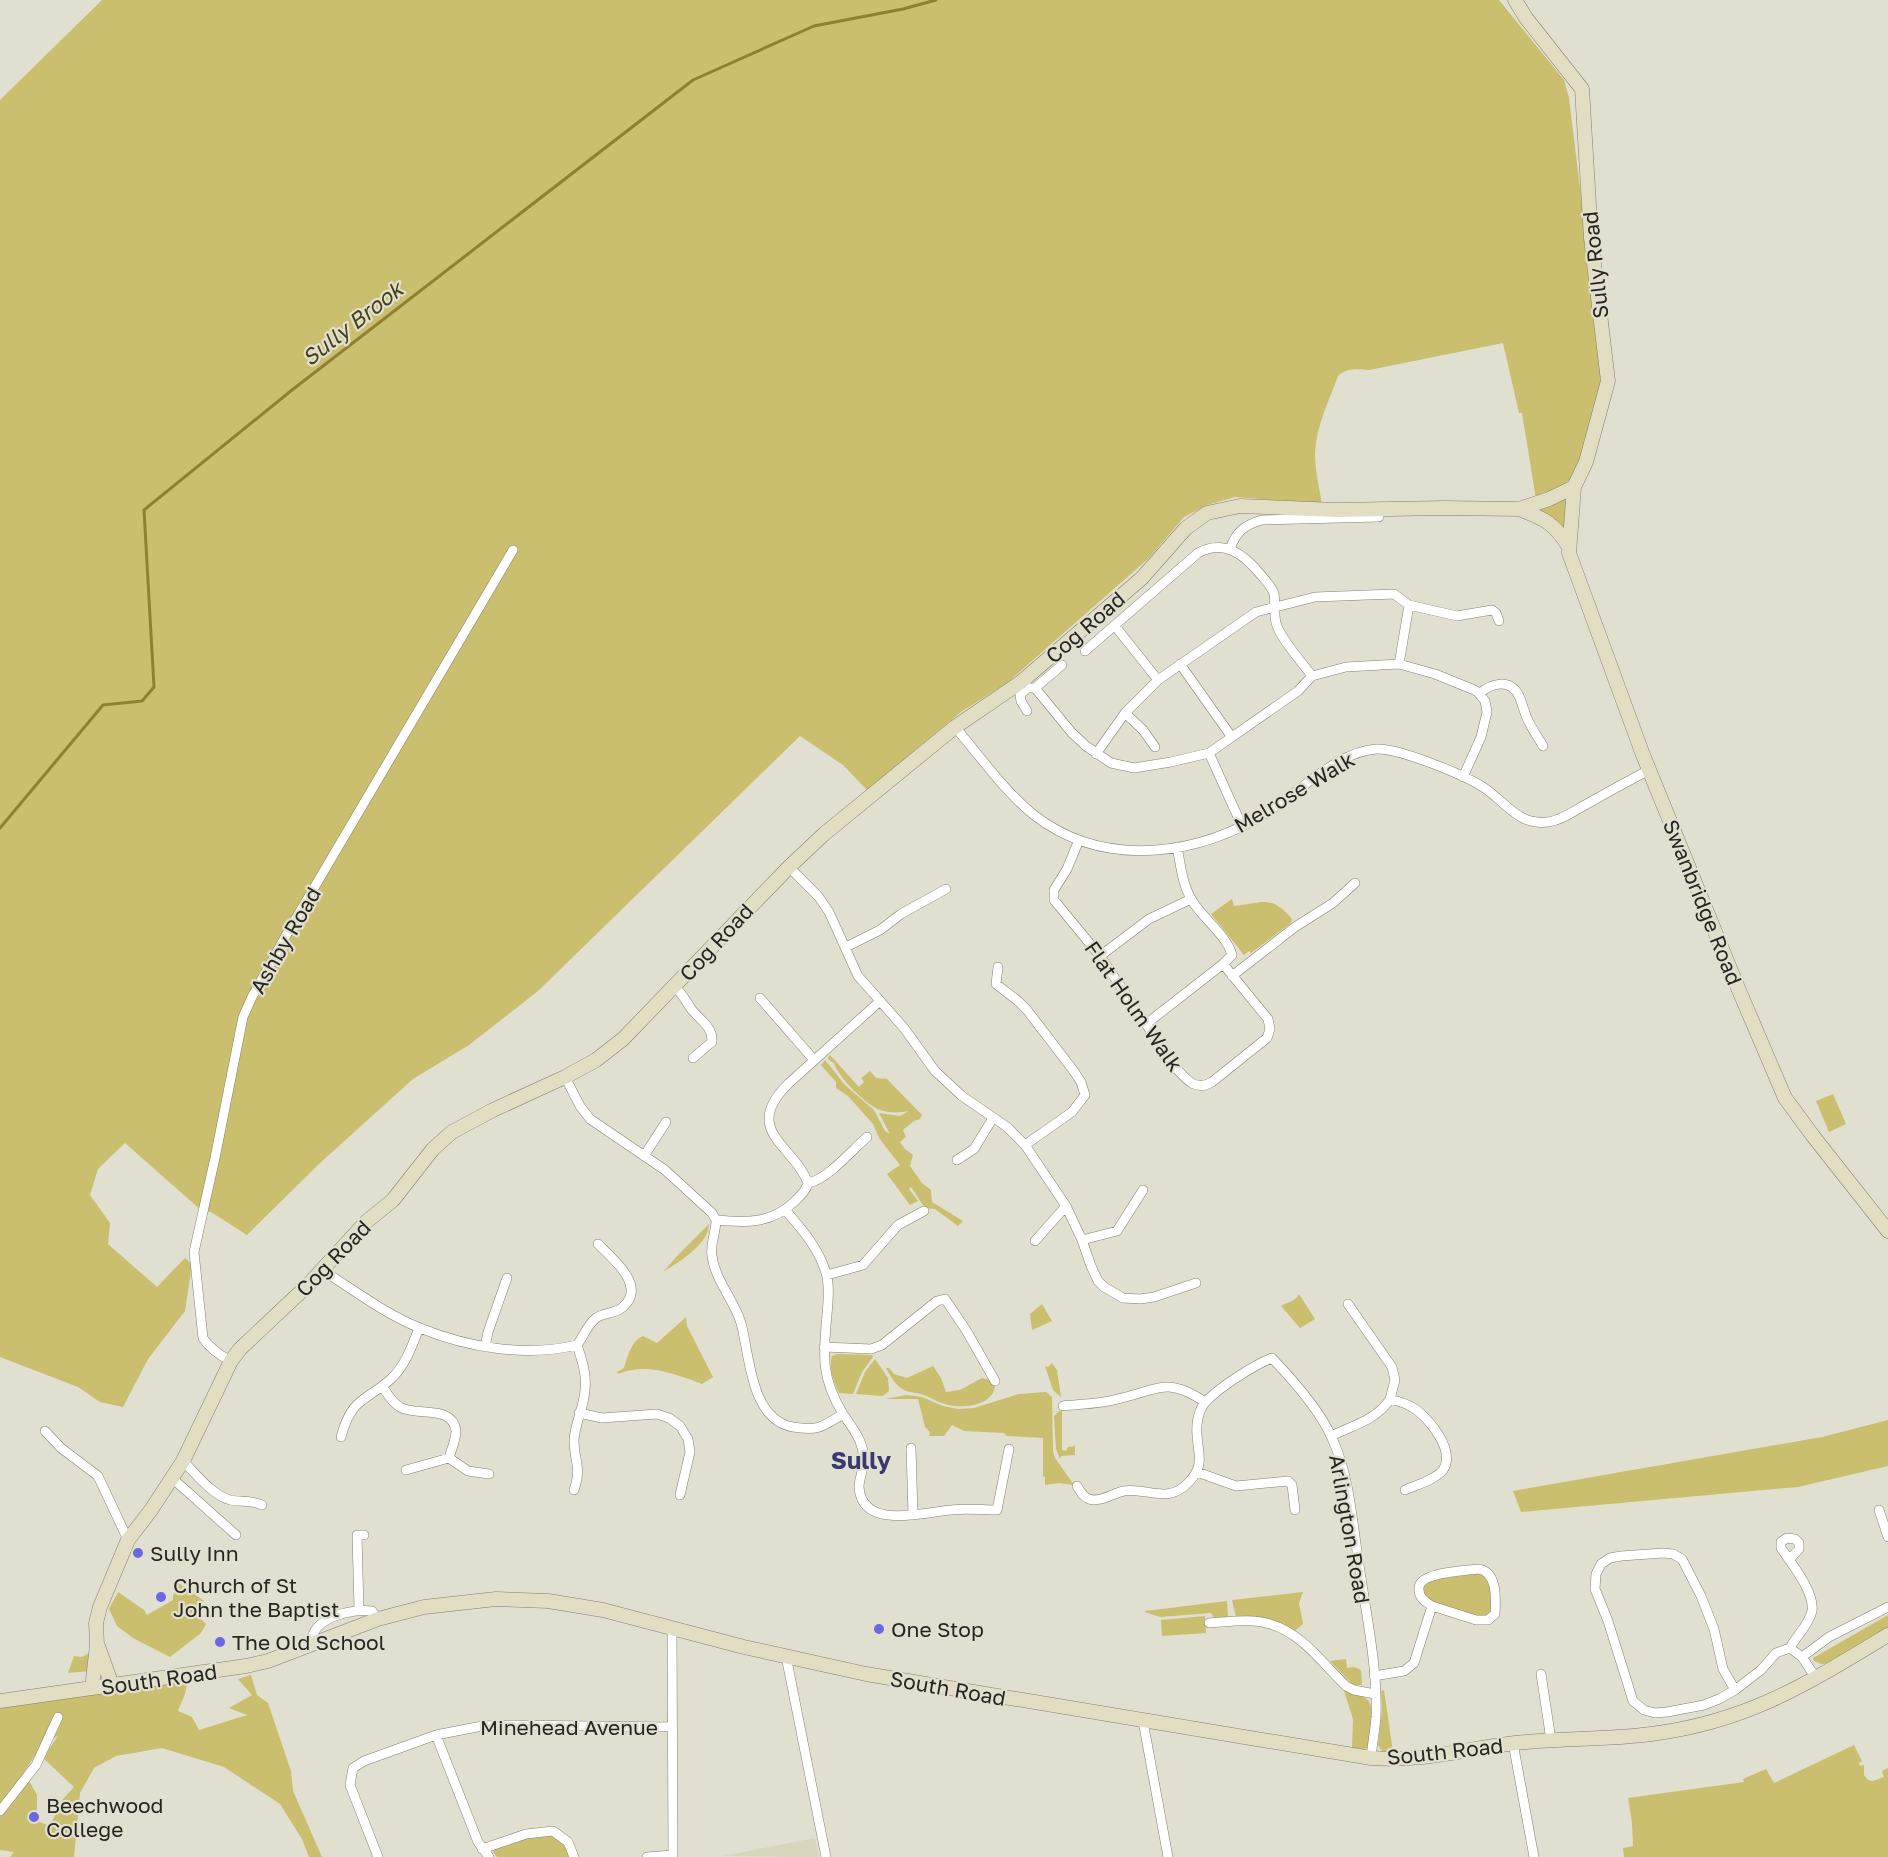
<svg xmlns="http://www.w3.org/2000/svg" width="1888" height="1857" viewBox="0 0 1888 1857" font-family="'Golos Text',sans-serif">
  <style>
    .built { fill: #d9d6be }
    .green { fill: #cabe6f; fill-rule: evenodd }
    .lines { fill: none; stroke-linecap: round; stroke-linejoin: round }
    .stream { stroke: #8e8231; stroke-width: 3 }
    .street-casing { stroke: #838171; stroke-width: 10 }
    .secondary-casing { stroke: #838171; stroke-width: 15 }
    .street { stroke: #fff; stroke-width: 9 }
    .secondary { stroke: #e2dec4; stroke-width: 14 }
    .poi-dot { fill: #6b67e0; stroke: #e1dfcf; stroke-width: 2 }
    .labels { text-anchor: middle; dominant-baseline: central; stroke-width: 4.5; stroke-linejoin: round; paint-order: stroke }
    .street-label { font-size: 21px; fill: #26251f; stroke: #e1dfcf }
    .poi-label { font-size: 21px; fill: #26251f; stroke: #e1dfcf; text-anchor: start }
    .water-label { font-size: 22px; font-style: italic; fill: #484115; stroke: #e1dfcf }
    .quarter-label { font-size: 24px; font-weight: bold; fill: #393874; stroke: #e1dfcf }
  </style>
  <rect width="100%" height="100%" fill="#e1dfcf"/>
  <!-- built -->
  <path class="built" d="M815 1838 819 1857 723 1856Z"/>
  <!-- green -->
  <path class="green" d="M102 0H1499L1564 80 1569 98 1603 375 1576 472C1565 487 1553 492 1536 499L1522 413H1519L1503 343 1369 370C1357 369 1347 368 1338 376 1329 401 1316 426 1315 453 1315 470 1319 487 1322 504L1235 497 1207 505 1184 517 1149 558 1008 682 961 712 867 790 843 765 800 736 538 991 469 1045 413 1079 320 1163 247 1235 211 1212 202 1211 125 1143 98 1169 90 1195 110 1223 108 1244 157 1287 185 1258 192 1264 185 1311 148 1359 123 1407 100 1402 78 1387 0 1357V100Z
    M1569 495 1567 532 1531 509Z
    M1232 899 1234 906C1262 903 1271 894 1292 919L1291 923 1251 953 1249 951 1244 955 1211 914Z
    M830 1055 859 1087 864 1082 861 1078 870 1071 876 1078 887 1079 922 1115 920 1119 914 1121 903 1130 906 1137 900 1142 905 1149 913 1155 910 1166 922 1183 931 1190 932 1202 963 1221 958 1226 935 1209 925 1208 911 1187 909 1189 918 1201 910 1205 887 1174 900 1165 879 1138 873 1124 848 1096 836 1088V1082L821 1065 825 1060 845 1085 874 1110 885 1131 890 1134 879 1113 900 1116 909 1111C900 1113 889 1113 880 1110 866 1105 838 1077 834 1063L829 1060 828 1057Z
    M1833 1094 1846 1124 1829 1132 1816 1101Z
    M709 1224C709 1244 679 1262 663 1272L679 1254Z
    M1299 1294 1315 1319 1300 1328 1281 1306C1288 1301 1294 1303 1299 1294Z
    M1042 1304 1052 1321 1032 1330 1030 1314Z
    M686 1317 687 1326 713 1377 702 1384C676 1374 645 1362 618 1374L617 1372 624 1368C628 1356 631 1341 643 1336L657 1343Z
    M837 1354 872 1355 873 1357 862 1372 853 1394 839 1393C834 1382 828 1368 832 1356Z
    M875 1359 888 1378 889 1391 883 1396 856 1394 865 1372Z
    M1052 1363 1057 1370 1061 1397 1053 1390 1045 1366 1048 1367Z
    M933 1366 941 1378 946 1392 960 1390 982 1378 995 1382C997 1405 964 1409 948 1405 939 1403 930 1397 921 1394 915 1392 910 1393 904 1390 895 1385 891 1377 886 1368H889L894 1374 907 1378Z
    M1046 1392 1052 1397 1053 1451 1055 1458 1074 1485 1059 1483 1045 1485V1477L1043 1476V1438L1007 1436 1004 1433 964 1431 952 1425 944 1436H929L930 1432 925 1427 918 1399H885L906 1395 922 1397 943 1406 958 1409 974 1408 1019 1394Z
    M1059 1411H1062V1450L1066 1451 1068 1447 1075 1446V1455L1061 1456 1060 1459 1056 1449 1054 1416Z
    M1888 1420V1466L1798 1487 1521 1512 1513 1491 1822 1437Z
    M1478 1573 1488 1578C1490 1591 1497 1608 1487 1617H1478L1427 1599 1422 1593 1423 1586 1429 1580Z
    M177 1582 204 1601 193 1611 206 1624 201 1633 170 1657 133 1638 117 1626 109 1609 118 1592 144 1610 147 1615 173 1600V1595L176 1592 172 1586Z
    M1303 1592 1299 1603 1303 1624 1295 1631 1273 1620 1236 1617 1232 1600Z
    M1227 1601 1228 1616 1225 1619H1215L1211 1613 1160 1617 1145 1612V1611Z
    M1888 1615V1629L1829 1663 1822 1664 1814 1661 1813 1658Z
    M1205 1616 1206 1633 1162 1636 1161 1620Z
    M89 1653 92 1654 90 1671 68 1673 74 1656 82 1657Z
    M1346 1659 1347 1668 1354 1667 1361 1670 1362 1685H1353L1330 1661Z
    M251 1675 257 1695 268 1703 291 1771 293 1791 322 1857H309L302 1839 280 1804 224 1767 162 1748 116 1756 94 1768 80 1793 74 1857H10L14 1852 0 1850V1709L13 1703 188 1679 185 1694 178 1711 192 1717 199 1730 247 1715 229 1708 252 1695 238 1679ZM58 1736 43 1758 74 1787 62 1800 50 1826 37 1821V1795L24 1772 42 1745Z
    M1343 1688C1350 1692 1359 1694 1365 1698 1379 1707 1370 1734 1368 1748L1363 1749 1352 1748 1353 1719Z
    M1384 1690 1393 1752 1382 1751 1378 1745 1382 1710 1381 1691Z
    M1854 1745 1862 1761 1859 1763 1860 1766 1864 1765V1775L1868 1780 1873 1781 1884 1777 1882 1771 1888 1768V1857H1624L1623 1848 1633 1846 1632 1823 1628 1798 1744 1782 1743 1779 1766 1769 1774 1783Z
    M554 1835 566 1846 569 1853 568 1857H497L493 1852 495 1848 535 1836Z"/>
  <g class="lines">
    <!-- stream -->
    <path class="stream" d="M0 828 103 705 142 701 154 687 144 510 292 390 693 80 814 26 903 9 936 0"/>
    <defs>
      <path id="street" d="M1230 549C1236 532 1244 525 1262 520L1379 517
        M1409 605 1457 616 1492 610 1496 613 1499 621
        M1115 626 1158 680
        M1085 651 1198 553C1224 539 1244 554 1261 575 1266 581 1272 587 1274 594 1276 605 1273 616 1277 626 1283 642 1302 662 1312 676
        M1180 664 1231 736
        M1035 688 1062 665
        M1479 694C1491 683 1510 678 1519 696 1522 703 1524 711 1527 718 1531 728 1538 737 1543 746
        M1027 711 1021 701 1020 695 1027 688H1035L1072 733 1086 746 1111 763 1134 768 1171 762 1209 753 1298 691 1312 676 1346 667 1399 664 1435 674 1472 689 1478 692 1485 701 1487 712 1481 737 1463 777
        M1125 713 1143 730 1155 747
        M955 727C980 756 1004 791 1034 815 1105 870 1201 856 1272 809 1303 789 1339 751 1377 749 1399 748 1464 775 1483 787 1506 802 1518 826 1548 822 1562 820 1574 811 1585 805 1606 793 1628 781 1649 770
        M1209 753 1242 826
        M1096 754 1125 713 1158 680 1256 612 1315 597 1394 594 1409 605 1399 664
        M1079 840 1067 869 1054 890V900L1100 956 1175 1067C1186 1079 1195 1092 1212 1082L1267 1038 1270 1029 1268 1019 1223 964
        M789 867 818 896 829 912 858 976 904 1028 935 1071 962 1096 1007 1127 1025 1145 1066 1206 1082 1240 1091 1266 1098 1281 1104 1287 1123 1298 1140 1299 1154 1297 1196 1283
        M846 947 880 930 901 914 946 889
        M1100 956 1149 919 1191 899
        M998 967 996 984 1018 1001 1027 1010 1073 1070 1081 1082 1085 1095 1072 1112 1025 1145
        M1232 976 1295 927 1333 903 1355 883
        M675 987C683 994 686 1002 692 1010 701 1021 713 1027 712 1042L693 1058
        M760 998 814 1060
        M1146 1024 1223 964 1232 955C1227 936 1203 918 1193 902 1182 885 1181 866 1177 847
        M565 1077 580 1106 590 1119 665 1170 712 1213 716 1220C746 1223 772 1224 795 1201 801 1195 806 1191 808 1183 827 1180 852 1150 867 1137
        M644 1156 666 1122
        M957 1160 974 1149 993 1118
        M808 1183C794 1145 741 1131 788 1084L880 1001
        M786 1211C802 1229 819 1249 826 1273 830 1286 828 1302 827 1315 823 1355 821 1378 843 1414
        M716 1220C716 1233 710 1243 712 1256 715 1280 734 1300 741 1323 750 1356 750 1419 793 1427 818 1431 822 1427 843 1414 854 1430 866 1444 863 1464 863 1472 859 1479 859 1487 862 1531 924 1512 951 1510 966 1508 982 1510 997 1510L1009 1449
        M1082 1240 1117 1231 1143 1190
        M1035 1241 1066 1206
        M322 1270C354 1290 385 1314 420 1328 469 1348 526 1357 577 1345 584 1336 587 1325 596 1318 604 1312 615 1314 623 1307 647 1286 613 1259 598 1244
        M827 1275 863 1265 898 1225 924 1211
        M1348 1304 1392 1367 1395 1380 1390 1399C1398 1401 1405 1403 1412 1407 1429 1417 1456 1451 1443 1470 1435 1480 1416 1485 1405 1490
        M485 1347 488 1332 507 1278
        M824 1347 871 1349 882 1345 937 1301 945 1299 966 1330 995 1381
        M231 1361C219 1355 210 1349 203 1338L194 1252 215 1158 243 1017 252 997 288 932 513 550
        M382 1386C387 1393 392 1403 400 1407 416 1417 453 1404 456 1431 456 1440 451 1450 449 1458L406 1470
        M1063 1406C1081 1404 1101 1404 1118 1399 1158 1390 1167 1376 1205 1402
        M579 1413 602 1418 657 1414 669 1418 680 1426 688 1439 690 1452 680 1495
        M45 1431 61 1448 98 1476 128 1540
        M1331 1436C1352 1426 1378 1419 1390 1399
        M341 1437C352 1396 366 1402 392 1378 406 1364 412 1346 419 1328
        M911 1448 913 1515
        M449 1458 468 1471 489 1474
        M183 1461C196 1474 212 1495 230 1500 243 1503 248 1499 262 1505
        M1197 1472 1236 1486 1288 1481 1292 1485 1295 1510
        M172 1478 236 1535
        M1077 1486C1080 1491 1083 1497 1089 1499 1100 1503 1113 1493 1124 1491 1146 1487 1168 1505 1189 1482 1205 1465 1198 1454 1197 1435 1196 1425 1198 1412 1204 1404 1216 1389 1254 1365 1272 1358 1293 1380 1320 1410 1332 1438 1349 1475 1352 1518 1358 1558 1365 1609 1378 1666 1376 1717 1375 1731 1372 1745 1371 1758
        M574 1490C582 1467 574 1461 574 1440 575 1423 584 1407 585 1390 587 1375 582 1360 577 1345
        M1879 1510 1888 1537
        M1789 1560 1799 1549V1543L1795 1539 1787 1538 1781 1542V1548C1791 1563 1815 1592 1812 1611 1809 1625 1796 1636 1790 1648
        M359 1609 357 1535H364
        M1209 1623C1228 1622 1252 1618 1270 1624 1302 1633 1323 1664 1346 1686L1354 1690 1375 1694
        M672 1628 673 1857
        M312 1643C310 1618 352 1608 372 1611L378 1619
        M786 1656 826 1857
        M1802 1657 1829 1637 1888 1607
        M1541 1674 1551 1740
        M1374 1676 1404 1671 1414 1663 1432 1606C1424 1601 1418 1597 1419 1587 1421 1572 1464 1571 1478 1569 1497 1571 1496 1597 1495 1614L1488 1620H1476L1432 1606
        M1735 1690 1723 1669 1714 1629 1701 1596 1682 1559 1673 1554 1663 1553 1621 1556 1610 1558 1601 1564 1596 1574 1595 1589 1608 1621 1633 1701 1644 1710 1655 1713 1667 1712 1704 1705 1719 1699 1735 1690 1761 1670 1776 1653 1790 1648 1802 1657 1816 1678
        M1143 1721 1168 1857
        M436 1735 478 1842 489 1857
        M1513 1743 1534 1857
        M0 1811 36 1765 58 1717
        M482 1849 526 1834 553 1831 568 1842 574 1857
        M378 1857 350 1785 353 1768 364 1761 436 1735 482 1726 511 1725 672 1727
        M647 1857 673 1855"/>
      <path id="secondary" d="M1515 0 1526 18 1582 89 1591 238 1608 381 1586 462 1574 487 1569 553 1643 755 1738 988 1785 1098 1813 1136 1888 1231
        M1519 509C1545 519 1554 523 1569 547
        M98 1646 112 1685
        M92 1688 97 1645 96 1623 100 1607 128 1540 151 1510 183 1461 231 1361 240 1349 308 1285 366 1222 393 1200 433 1149 452 1132 493 1110 565 1077 596 1060 623 1039 789 867 824 834 955 727 1021 682 1142 578 1186 528 1207 513 1240 506 1336 510 1443 508 1519 509 1549 499 1574 487
        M0 1701 246 1666 268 1661 378 1619 424 1607 496 1599 548 1601 603 1610 744 1647 866 1674 1371 1758C1423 1762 1464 1749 1515 1743 1560 1738 1606 1740 1651 1734 1747 1722 1807 1684 1888 1635"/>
    </defs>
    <!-- street casing -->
    <use href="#street" class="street-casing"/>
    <!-- secondary casing -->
    <use href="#secondary" class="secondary-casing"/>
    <!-- street -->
    <use href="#street" class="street"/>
    <!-- secondary -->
    <use href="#secondary" class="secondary"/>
  </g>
  <!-- markers -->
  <g class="poi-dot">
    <circle cx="138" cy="1553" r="6"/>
    <circle cx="161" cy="1597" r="6"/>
    <circle cx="879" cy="1629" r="6"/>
    <circle cx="220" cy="1642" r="6"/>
    <circle cx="34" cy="1817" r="6"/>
  </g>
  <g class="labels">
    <!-- street labels -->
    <g class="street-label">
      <text transform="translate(1595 265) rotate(-96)">Sully Road</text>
      <text transform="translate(1085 627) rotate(-41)">Cog Road</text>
      <text transform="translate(1294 792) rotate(-31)">Melrose Walk</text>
      <text transform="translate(1703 902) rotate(68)">Swanbridge Road</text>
      <text transform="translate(285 940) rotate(-60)">Ashby Road</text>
      <text transform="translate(716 942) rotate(-47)">Cog Road</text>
      <text transform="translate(1134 1006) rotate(55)">Flat Holm Walk</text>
      <text transform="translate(333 1258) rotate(-46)">Cog Road</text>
      <text transform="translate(1350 1529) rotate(80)">Arlington Road</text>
      <text transform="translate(159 1679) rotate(-8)">South Road</text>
      <text transform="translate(948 1688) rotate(10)">South Road</text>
      <text x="569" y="1727">Minehead Avenue</text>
      <text transform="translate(1445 1751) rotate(-6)">South Road</text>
    </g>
    <!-- poi labels -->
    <g class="poi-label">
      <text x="150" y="1553">Sully Inn</text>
      <text x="173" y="1585">Church of St<tspan x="173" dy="24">John the Baptist</tspan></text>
      <text x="891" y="1629">One Stop</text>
      <text x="232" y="1642">The Old School</text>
      <text x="46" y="1805">Beechwood<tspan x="46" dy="24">College</tspan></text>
    </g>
    <!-- water labels -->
    <g class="water-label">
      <text transform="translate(352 323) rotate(-38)">Sully Brook</text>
    </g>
    <!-- quarter labels -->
    <g class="quarter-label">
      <text x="861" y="1459">Sully</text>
    </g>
  </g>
</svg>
